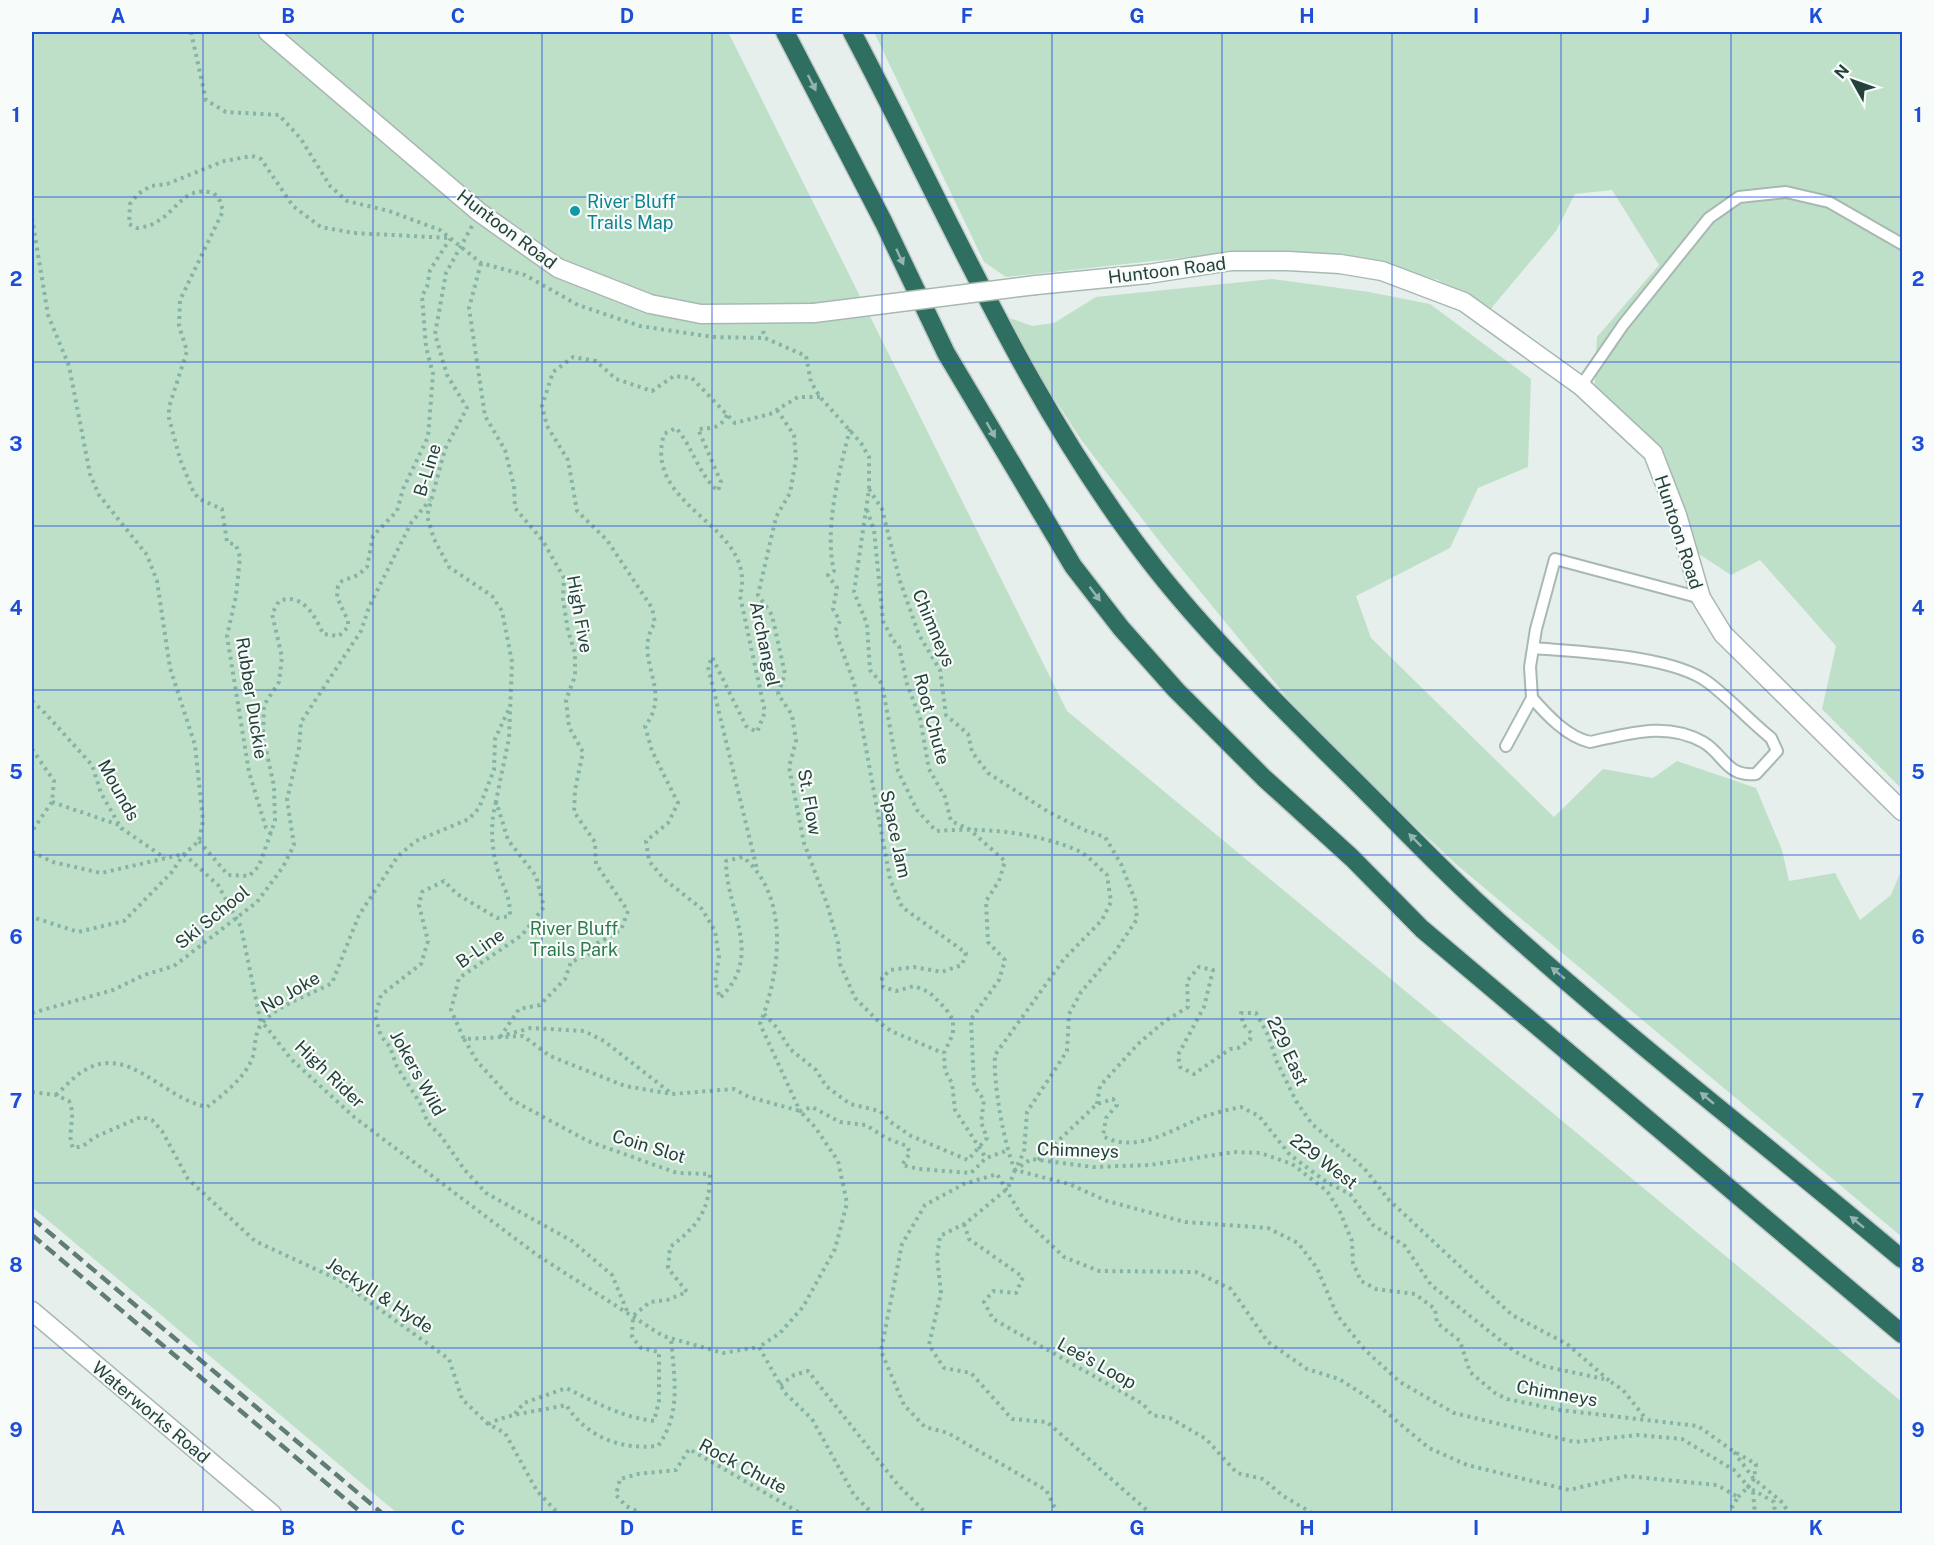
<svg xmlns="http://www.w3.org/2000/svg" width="1934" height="1545" viewBox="0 0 1934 1545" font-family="'Public Sans',sans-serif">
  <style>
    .green { fill: #bfe0c8 }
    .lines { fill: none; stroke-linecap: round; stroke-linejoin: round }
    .service-casing { stroke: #a8b8b2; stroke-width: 14 }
    .minor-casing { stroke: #a8b8b2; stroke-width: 21 }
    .motorway-casing { stroke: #c2cac8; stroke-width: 21 }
    .path { stroke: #86b3a5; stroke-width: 4; stroke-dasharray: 3 4.5; stroke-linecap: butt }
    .service { stroke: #fff; stroke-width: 10 }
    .minor { stroke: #fff; stroke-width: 18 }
    .motorway { stroke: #2f6f62; stroke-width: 18 }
    .rail { stroke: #5f7d75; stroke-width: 4.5; stroke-dasharray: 12 6; stroke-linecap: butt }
    .minor-bridge-casing { stroke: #a8b8b2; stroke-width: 21; stroke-linecap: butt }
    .minor-bridge { stroke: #fff; stroke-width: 18 }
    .oneway { fill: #93b5ae }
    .grid { fill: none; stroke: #1d4ed8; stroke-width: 1.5; stroke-opacity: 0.55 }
    .culture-dot { fill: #0f9aa8; stroke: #f7fbf9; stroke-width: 2 }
    .labels { text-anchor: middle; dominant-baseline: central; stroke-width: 4.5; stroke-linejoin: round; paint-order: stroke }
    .culture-label { font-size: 18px; fill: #0d838f; stroke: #f7fbf9; text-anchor: start }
    .street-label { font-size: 18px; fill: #24423a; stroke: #f7fbf9 }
    .park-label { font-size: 18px; fill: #2d7a4b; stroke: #f7fbf9 }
    .neatline { fill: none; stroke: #1d4ed8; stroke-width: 2 }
    .grid-label { font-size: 20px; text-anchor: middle; font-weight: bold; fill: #1d4ed8 }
  </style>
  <rect width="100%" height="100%" fill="#e6efeb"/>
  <!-- green -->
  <path class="green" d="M32 32H728L1067 711 1902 1402V1513H397L32 1207Z
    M874 32H1902V789L1822 709 1836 646 1760 560 1731 575 1699 554 1644 454 1594 395 1597 337 1659 265 1612 190 1575 194 1556 231 1489 311 1438 280 1366 260 1226 253 1006 277 984 262Z
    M1272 279 1369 292 1430 304 1531 379 1528 467 1478 488 1450 548 1356 596 1371 638 1554 817 1603 769 1653 778 1677 761 1756 788 1782 850 1789 881 1835 873 1860 920 1891 895 1902 868V1237L1457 865 1376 790 1290 701 1163 546 1082 441 1031 363 1010 318 1032 326 1054 323 1096 297Z"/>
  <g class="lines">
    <defs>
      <path id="service" d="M1581 386 1623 325 1709 218 1739 197 1786 192 1829 202 1902 244
        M1532 698C1547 715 1567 737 1590 742 1628 734 1666 721 1703 742 1724 754 1726 777 1756 774L1777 751 1771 738C1750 721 1731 700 1709 683 1673 655 1579 652 1533 648
        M1506 746 1532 698 1530 667 1536 629 1555 559 1701 598"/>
      <path id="minor" d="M268 32 479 212 558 268 650 304 701 314 814 313
        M1036 285 1148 274 1231 261H1288L1340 264 1382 271 1464 302 1581 386 1653 453 1677 515 1701 598 1723 634 1902 811
        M32 1311 272 1514"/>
      <path id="motorway" d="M785 32 884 223 946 353 1073 566 1121 628 1176 690 1264 778 1352 858 1422 929 1902 1334
        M852 32C948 213 1027 405 1155 568 1211 639 1276 702 1340 766 1385 810 1428 856 1474 899 1611 1026 1760 1139 1902 1259"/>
    </defs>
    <!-- service casing -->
    <use href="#service" class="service-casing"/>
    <!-- minor casing -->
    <use href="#minor" class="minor-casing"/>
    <!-- motorway casing -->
    <use href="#motorway" class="motorway-casing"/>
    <!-- path -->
    <path class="path" d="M191 32 206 100 226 112 279 115 301 139 330 186 347 201 389 211 440 230 481 263 525 275 578 305 640 326 713 337 765 338
      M32 218 48 315 69 366 90 474 99 495 147 555 157 581 170 668 195 745 203 821 199 841 184 854 171 873 124 921 78 932 32 917
      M472 226 446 273 435 334 447 375 467 408 445 449 427 516 434 539 449 567 492 596 502 611 512 662 509 738 496 801 508 840 536 876 544 907 522 935 459 978 451 1010 464 1039 523 1036 550 1056 625 1086 672 1094 734 1089 749 1097 800 1111 815 1127 838 1161 847 1203 835 1249 803 1307 780 1333 759 1347
      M481 263 469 308 485 416 505 450 514 486 515 508 543 541 564 578 563 599 568 631 575 653V676L566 700 569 727 583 752 575 790 574 812 595 842 596 864 628 911 621 930 596 944 590 954 571 962 565 979 540 1005 519 1009 501 1036 531 1028 584 1031 604 1041 672 1094
      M763 331 765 338 806 356 811 382 820 397 861 443 869 457V489L854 592 867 624 870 670 882 684 898 771 917 810 936 831C982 827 1036 832 1079 851 1089 856 1099 868 1107 875L1111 902 1102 920 1064 959 995 1055C993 1083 1004 1145 1015 1170L1069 1184 1107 1201 1185 1222 1268 1228 1298 1243 1317 1268 1337 1315 1365 1350 1400 1382 1454 1413 1575 1442 1637 1435 1682 1439 1734 1470 1753 1492 1755 1514
      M820 397H798L770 414 735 423 692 378 674 376 652 391 616 379 596 361 573 357 553 372 542 406 547 426 568 460 577 511 607 540 652 608 655 623C631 659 674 689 645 726L652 751 678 803 668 823 646 841 649 861 664 879 702 909 715 931 719 957 715 981 720 998C765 954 726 912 726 861L743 857C791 897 780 973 760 1024L800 1111 812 1107 840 1122 866 1125 886 1138 907 1146 910 1153 902 1165 919 1169 971 1173 986 1158 1006 1151
      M777 410 794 435 796 459 790 493 776 517 758 595 772 615 785 674 778 694 792 715 796 741 789 767 804 843 827 904 838 943 840 964 855 998 880 1023 891 1031 943 1053
      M727 415C720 429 712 428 698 429L721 482 718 491C698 474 693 447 676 428L664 434C642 510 759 524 740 596L765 712 757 732 746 726 712 657 708 667 757 869
      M850 429C839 472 824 529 834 571L828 575 837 588 833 609 840 621 835 631 854 683 890 879 902 907 966 953 962 965 942 972 914 967 890 970 882 978 883 987 896 991 914 986 929 992 946 1009 953 1020V1034L944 1053 945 1071 952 1083 955 1110 986 1158
      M869 489 882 509 900 581 919 635 940 670 946 715 968 734 972 752 988 773 1047 811 1084 830 1105 837 1121 864 1135 900 1137 919 1115 952 1081 992 1069 1014 1067 1051 1027 1112 1024 1152 1015 1170 1031 1159 1093 1167 1150 1165 1234 1152 1261 1153 1292 1164 1327 1191 1340 1212 1352 1241 1353 1263 1361 1281 1376 1289 1415 1294 1435 1309 1437 1323 1460 1341 1470 1372 1495 1393 1507 1399 1560 1410 1698 1426 1733 1451 1756 1464 1754 1479 1748 1487 1774 1502 1775 1514
      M32 701 45 713 92 765 101 793 121 828 165 858
      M32 749 54 781 52 802 32 831
      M52 802 119 825
      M496 802C489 827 492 856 501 880 507 893 510 901 510 916L497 918 457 894 444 881 422 892 419 905 428 941 421 964 381 995 375 1016 381 1036 390 1047 397 1067 420 1103 428 1123 441 1136 464 1169 486 1193 572 1241 612 1275 628 1313
      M271 834 266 828 249 772 227 636 236 596 240 557 236 545 227 542 222 509 199 499 193 491 180 459 169 418V407L187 351 179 326 180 300 223 211 220 201 214 193C183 185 179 210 156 222 151 226 144 227 137 228L129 224 130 204 138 194 151 186 167 184 224 161 252 156 261 159 293 206 321 227 354 233 450 238
      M199 841 228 875 249 876 259 866 275 821 274 786 263 736 264 705 279 682 282 657 272 614 279 601C302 592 315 615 323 634L339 636 348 627V621L337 597 338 586 342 581 358 575 367 567 373 536 397 511 403 489 428 437 433 374 426 347 422 296 427 287 430 270 450 239
      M32 852 53 862 101 873 184 854 218 885 241 927 260 1019 291 1059 354 1117 537 1255 663 1336 723 1353 759 1347 785 1393 812 1419 854 1495 873 1514
      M32 1013 113 990 144 975 174 966 257 902 283 867 294 845 287 800 299 748 301 722 361 631 369 607 411 523 430 500
      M764 1014 777 1028 790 1049 816 1070 826 1086 850 1104 880 1111 892 1123 911 1136 968 1160 987 1138 981 1122 984 1100 974 1086 971 1019 999 980 1005 960 988 942 986 901 999 881 1005 861 969 829 951 821 945 797 929 769 920 718 907 684 899 646 893 640 883 621 874 530 867 510
      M464 1039 477 1061 512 1100 588 1141 677 1173 710 1174C710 1210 698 1226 670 1247L668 1268 687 1292 667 1300 650 1302 633 1316 632 1337 641 1348 659 1352V1401L654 1421C621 1417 595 1402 566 1388L524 1403 513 1416
      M32 1092 56 1095 69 1101C77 1118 66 1132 73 1148L83 1146 95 1137 141 1117 152 1120 162 1131 188 1179 255 1241 339 1280 449 1359 462 1399 488 1424 505 1433 537 1491 555 1510 564 1514
      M56 1095C65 1087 74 1076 85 1070 129 1044 162 1098 207 1107 223 1095 247 1076 253 1056 256 1044 254 1031 264 1021 282 1003 310 995 332 983L359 915 398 856 416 841 469 819 479 808 494 770 495 739 509 709
      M1097 1104 1100 1086 1138 1044 1165 1021 1188 1007 1187 981 1199 967 1213 970 1204 1007 1178 1055 1180 1067 1194 1074 1230 1049 1238 1048 1250 1040 1251 1033 1243 1024 1241 1013H1256L1268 1035 1277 1062 1296 1101 1312 1124 1364 1168 1389 1200 1512 1315 1567 1344 1612 1383
      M1038 1160 1097 1104 1113 1099 1117 1105 1106 1118 1103 1136C1134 1154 1171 1131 1200 1118 1213 1113 1227 1110 1241 1107L1259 1116 1290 1155 1328 1183 1350 1194 1373 1225 1405 1246 1431 1285 1514 1351 1543 1366 1604 1379
      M1015 1170 1008 1188 966 1223 940 1236 937 1257 941 1293 929 1345 944 1368 971 1373 1012 1419 1047 1422 1151 1514
      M964 1224 969 1239 1023 1277 1016 1293 993 1291 984 1302 993 1319 1143 1404 1152 1415 1170 1418 1206 1439 1237 1473 1263 1479 1283 1496 1314 1514
      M1611 1382 1623 1390 1646 1419
      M780 1385 794 1375 808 1371 898 1485 927 1514
      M488 1424C509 1413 541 1411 566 1405 587 1437 620 1450 658 1446 682 1413 674 1377 671 1338
      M1734 1452 1754 1479 1783 1503 1789 1514
      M1738 1497 1748 1487
      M643 1514 626 1506 616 1495 620 1479 638 1474 676 1470 689 1449 802 1514
      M1058 1514 1046 1490 948 1433 925 1427 904 1405 881 1351 902 1244 925 1205 964 1184 997 1174 1023 1218 1064 1257 1099 1271 1196 1272 1231 1289 1268 1342 1307 1369 1339 1379 1369 1398 1429 1448 1467 1465 1569 1490 1627 1476 1717 1485 1738 1497 1728 1514"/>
    <!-- service -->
    <use href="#service" class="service"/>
    <!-- minor -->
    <use href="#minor" class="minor"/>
    <!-- motorway -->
    <use href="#motorway" class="motorway"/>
    <!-- rail -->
    <path class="rail" d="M32 1218 383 1514
      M32 1235 363 1514"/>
    <defs>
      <path id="minor-bridge" d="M814 313 1036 285"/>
    </defs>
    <!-- minor-bridge casing -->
    <use href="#minor-bridge" class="minor-bridge-casing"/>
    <!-- minor-bridge -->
    <use href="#minor-bridge" class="minor-bridge"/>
  </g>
  <!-- one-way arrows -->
  <defs><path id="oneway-solid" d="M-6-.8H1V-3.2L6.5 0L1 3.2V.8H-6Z" transform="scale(1.5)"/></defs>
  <g class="oneway">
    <use href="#oneway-solid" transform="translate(812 83) rotate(63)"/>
    <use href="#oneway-solid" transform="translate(900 257) rotate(65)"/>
    <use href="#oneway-solid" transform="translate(991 430) rotate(60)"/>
    <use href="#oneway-solid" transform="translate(1095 594) rotate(53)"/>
    <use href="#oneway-solid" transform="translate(1415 840) rotate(-135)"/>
    <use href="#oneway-solid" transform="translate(1558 973) rotate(-140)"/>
    <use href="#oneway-solid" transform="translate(1707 1098) rotate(-140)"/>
    <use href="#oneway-solid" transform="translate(1857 1222) rotate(-141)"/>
  </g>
  <!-- grid -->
  <path class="grid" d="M203 32V1514M373 32V1514M542 32V1514M712 32V1514M882 32V1514M1052 32V1514M1222 32V1514M1392 32V1514M1561 32V1514M1731 32V1514M32 197H1902M32 362H1902M32 526H1902M32 690H1902M32 855H1902M32 1019H1902M32 1183H1902M32 1348H1902"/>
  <!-- markers -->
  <circle class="culture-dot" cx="575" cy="211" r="6"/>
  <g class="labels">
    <!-- culture labels -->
    <g class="culture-label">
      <text x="587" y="201">River Bluff<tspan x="587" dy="21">Trails Map</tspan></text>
    </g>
    <!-- street labels -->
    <g class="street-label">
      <text transform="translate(507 229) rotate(37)">Huntoon Road</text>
      <text transform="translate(1167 270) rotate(-7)">Huntoon Road</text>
      <text transform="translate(427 470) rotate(-73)">B-Line</text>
      <text transform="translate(1679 532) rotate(72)">Huntoon Road</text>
      <text transform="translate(580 614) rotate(80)">High Five</text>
      <text transform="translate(934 628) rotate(67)">Chimneys</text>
      <text transform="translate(765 644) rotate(78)">Archangel</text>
      <text transform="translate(252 698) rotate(81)">Rubber Duckie</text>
      <text transform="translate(932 719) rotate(75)">Root Chute</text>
      <text transform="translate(119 790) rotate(61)">Mounds</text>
      <text transform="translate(810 802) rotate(80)">St. Flow</text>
      <text transform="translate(896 834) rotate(78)">Space Jam</text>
      <text transform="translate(212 917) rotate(-39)">Ski School</text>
      <text transform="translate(480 948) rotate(-35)">B-Line</text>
      <text transform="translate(290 992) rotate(-30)">No Joke</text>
      <text transform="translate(1288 1051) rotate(65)">229 East</text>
      <text transform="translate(418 1073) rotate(61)">Jokers Wild</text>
      <text transform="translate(330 1074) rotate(44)">High Rider</text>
      <text transform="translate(649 1146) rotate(17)">Coin Slot</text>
      <text transform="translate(1078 1150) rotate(2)">Chimneys</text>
      <text transform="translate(1324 1161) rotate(37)">229 West</text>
      <text transform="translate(380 1295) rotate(33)">Jeckyll &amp; Hyde</text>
      <text transform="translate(1097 1363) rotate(29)">Lee's Loop</text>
      <text transform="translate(1557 1393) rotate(10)">Chimneys</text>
      <text transform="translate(151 1412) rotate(40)">Waterworks Road</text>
      <text transform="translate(743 1466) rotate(28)">Rock Chute</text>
    </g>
    <!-- park labels -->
    <g class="park-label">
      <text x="574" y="928">River Bluff<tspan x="574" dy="21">Trails Park</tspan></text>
    </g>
  </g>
  <!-- border -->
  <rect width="1934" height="1545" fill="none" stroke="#f7fbf9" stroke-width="66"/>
  <!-- north arrow -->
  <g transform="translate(1853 81) rotate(310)" stroke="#f7fbf9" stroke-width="4.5" paint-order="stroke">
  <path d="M0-4.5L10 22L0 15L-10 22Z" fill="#24423a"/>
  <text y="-9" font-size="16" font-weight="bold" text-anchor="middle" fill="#24423a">N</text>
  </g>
  <rect x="33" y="33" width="1868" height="1479" class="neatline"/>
  <g class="grid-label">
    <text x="118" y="23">A</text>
    <text x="288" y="23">B</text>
    <text x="458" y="23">C</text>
    <text x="627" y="23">D</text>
    <text x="797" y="23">E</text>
    <text x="967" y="23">F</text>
    <text x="1137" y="23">G</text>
    <text x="1307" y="23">H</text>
    <text x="1476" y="23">I</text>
    <text x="1646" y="23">J</text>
    <text x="1816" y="23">K</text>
    <text x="16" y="122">1</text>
    <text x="1918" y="122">1</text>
    <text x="16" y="286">2</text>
    <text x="1918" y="286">2</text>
    <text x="16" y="451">3</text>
    <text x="1918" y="451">3</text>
    <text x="16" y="615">4</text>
    <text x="1918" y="615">4</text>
    <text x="16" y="779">5</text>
    <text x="1918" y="779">5</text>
    <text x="16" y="944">6</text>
    <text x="1918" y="944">6</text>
    <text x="16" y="1108">7</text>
    <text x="1918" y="1108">7</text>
    <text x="16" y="1272">8</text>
    <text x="1918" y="1272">8</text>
    <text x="16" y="1437">9</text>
    <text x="1918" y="1437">9</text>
    <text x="118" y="1535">A</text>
    <text x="288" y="1535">B</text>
    <text x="458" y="1535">C</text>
    <text x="627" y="1535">D</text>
    <text x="797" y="1535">E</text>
    <text x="967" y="1535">F</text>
    <text x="1137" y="1535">G</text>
    <text x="1307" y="1535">H</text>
    <text x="1476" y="1535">I</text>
    <text x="1646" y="1535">J</text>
    <text x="1816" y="1535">K</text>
  </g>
</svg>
